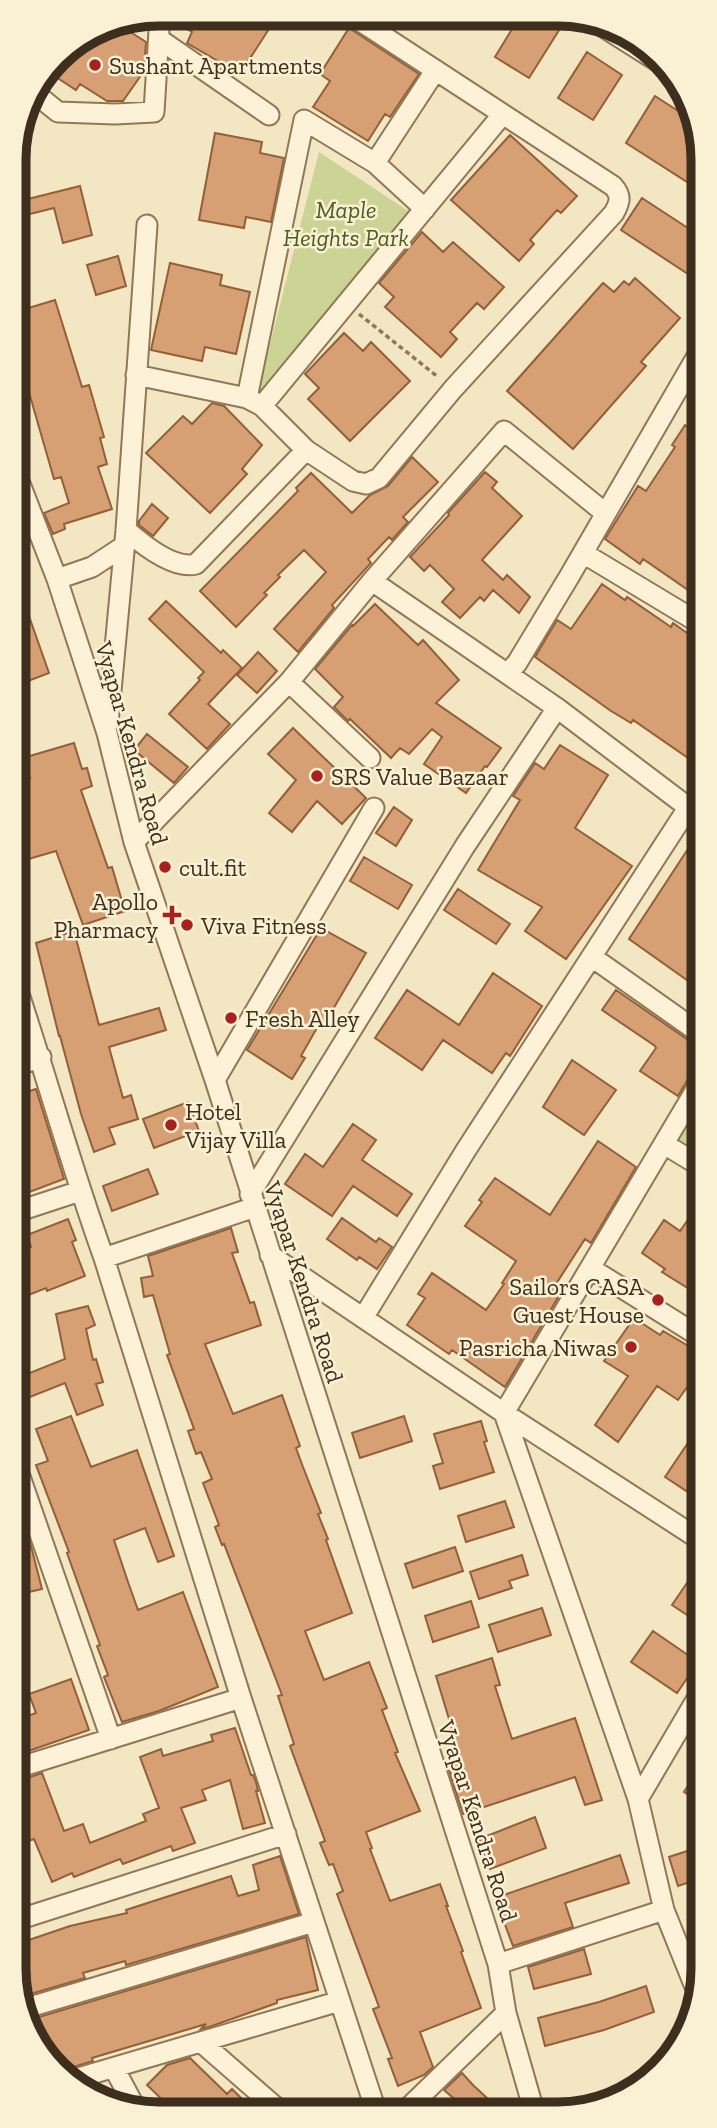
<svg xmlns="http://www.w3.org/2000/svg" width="717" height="2128" viewBox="0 0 717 2128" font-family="'Zilla Slab',serif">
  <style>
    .green { fill: #cbd395 }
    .building { fill: #d69f74; stroke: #935f39; stroke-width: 2 }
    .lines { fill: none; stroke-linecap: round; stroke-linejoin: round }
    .street-casing { stroke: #907757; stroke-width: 23 }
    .path { stroke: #907757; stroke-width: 3.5; stroke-dasharray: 5 3.5; stroke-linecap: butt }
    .street { stroke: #fdf2d7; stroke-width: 19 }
    .poi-dot { fill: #a7211f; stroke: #faf0d3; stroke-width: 2.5 }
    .labels { text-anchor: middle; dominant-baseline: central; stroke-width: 5; stroke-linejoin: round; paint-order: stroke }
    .poi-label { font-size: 24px; fill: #3e2e1d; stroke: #faf0d3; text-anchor: start }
    .park-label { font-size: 24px; font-style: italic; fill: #4d5d21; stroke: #faf0d3 }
    .street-label { font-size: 24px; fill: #3e2e1d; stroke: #faf0d3 }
    .rim { fill: none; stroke: #3e2e1d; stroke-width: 9 }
  </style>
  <rect width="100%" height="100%" fill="#f3e6c3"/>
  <!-- green -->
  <path class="green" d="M319 152 410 212 256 399Z
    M701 1081 702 1167 664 1144Z"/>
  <!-- building -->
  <path class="building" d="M172 14H213L278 15 240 74 187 43 192 32 172 20Z
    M520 16 545 17 561 27 529 78 495 57Z
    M116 23 146 42 144 71 123 101H107L80 84 76 90 53 75 56 71 50 67 63 50 104 25Z
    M349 28 419 74 390 117 385 114 368 141 313 107 330 81 320 74Z
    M587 52 622 75 593 120 558 98Z
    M655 96 695 122 700 130V179L695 187 626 143Z
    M215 133 262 142 260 153 284 158 271 222 246 217 244 228 199 220Z
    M510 135 577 196 561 213 557 210 530 240 534 244 519 261 451 200Z
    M20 167 28 199 80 186 92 235 63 243 54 208 14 218V168Z
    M642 198 700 236V282L621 230Z
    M422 232 443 252 453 242 504 287 484 309 477 303 450 332 457 339 441 357 385 307 394 297 379 283Z
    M118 256 126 286 96 295 87 265Z
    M170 263 222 275 220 285 250 292 236 354 205 347 202 361 151 350Z
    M635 278 680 318 641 362 646 366 573 449 507 391 603 283 614 292 624 281 629 285Z
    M55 300 82 387 89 385 104 437 100 438 107 464 98 467 112 509 64 524 65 529 53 534 44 513 69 503 61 477 54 479 28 389 15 393V312Z
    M344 333 363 351 371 342 410 381 350 441 308 399 319 388 305 374Z
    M212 403 224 406 262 445 242 469 247 474 210 513 146 453 183 416 192 424Z
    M685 425 701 435V577L691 592 643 559 640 564 605 539 638 486 646 491 675 447 672 445Z
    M412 457 438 482 403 517 408 522 392 540 389 537 368 559 371 563 332 605 334 608 298 652 274 629 326 572 304 550 278 575 280 577 264 593 267 595 236 627 200 591 298 491 296 488 311 473 352 513 370 495 388 486Z
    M485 472 497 482 492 488 522 516 482 560 503 580 507 575 530 597 519 613 493 590 484 601 480 597 460 618 442 602 454 589 430 565 424 571 410 557 449 515 448 513Z
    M152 504 168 518 153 536 139 525V521Z
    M602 584 625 600 627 597 671 627 673 623 701 643V767L633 720 631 723 611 711 535 657 557 620 571 629Z
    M18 585 49 673 15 686V586Z
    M166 601 221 653 223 650 242 668 208 704 230 724 207 749 169 714 200 680 198 678 204 672 149 619Z
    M375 604 418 645 423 640 459 680 436 703 501 748 487 767 485 766 466 793 424 764 442 737 432 729 409 754 400 748 391 758 350 719 348 721 334 707 343 697 315 669 352 625 353 626Z
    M258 652 277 671 257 693 237 675Z
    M293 728 366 798 342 824 317 801 292 832 269 813 296 780 268 754Z
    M147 734 188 767 174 783 134 750Z
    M74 743 82 769 87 768 92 786 81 790 108 868 112 867 125 911 83 925 56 851 15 863V783L30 778 23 758Z
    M560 745 608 775 575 828 632 866 566 959 525 931 542 907 478 870 520 800 513 796 535 763 544 769Z
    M394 807 412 820 396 846 376 833Z
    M701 829V990L629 939Z
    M364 857 412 885 398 909 350 881Z
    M458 889 510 924 496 944 444 910Z
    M321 928 366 953 322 1028 318 1026 301 1056 305 1058 292 1079 247 1050Z
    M74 931 99 1025 159 1008 166 1030 109 1047 123 1098 131 1095 138 1119 109 1128 115 1144 94 1152 81 1114 60 1036H59L36 943Z
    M493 973 542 1006 510 1056 506 1053 492 1073 443 1040 422 1070 375 1038 407 990 459 1025Z
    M616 990 694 1044 701 1046V1069L691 1074 678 1096 640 1071 656 1048 655 1046 602 1010Z
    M572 1060 616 1090 584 1135 543 1107Z
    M36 1089 64 1179 19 1196 16 1185V1095Z
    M188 1102 199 1131 154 1148 143 1119Z
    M353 1124 376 1140 362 1160 412 1194 397 1216 353 1186 332 1216 285 1184 305 1154 323 1167Z
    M598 1141 636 1167 591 1243 585 1239 556 1284 563 1289 505 1387 452 1350 449 1354 407 1325 425 1298 418 1294 432 1273 486 1310 504 1284 502 1283 516 1261 465 1226 482 1202 479 1200 495 1178 550 1215Z
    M148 1169 158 1194 112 1211 103 1186Z
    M702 1200V1297L662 1272 665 1269 642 1253 664 1220 680 1231Z
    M342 1218 376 1242 379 1238 392 1247 377 1269 359 1257 357 1260 327 1239Z
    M68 1219 76 1240 72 1242 85 1276 47 1291 46 1288 16 1300V1253L31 1247 27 1235Z
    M231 1228 238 1252 232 1253 250 1303 254 1302 261 1325 205 1344 233 1414 282 1395 300 1446 296 1448 303 1467 321 1513 318 1514 328 1539 326 1540 352 1613 305 1631 324 1680 369 1662 387 1708 382 1710 398 1752 395 1753 420 1811 366 1832 372 1848 370 1849 390 1901 440 1884 448 1906H446L463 1951 461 1952 481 2008 420 2032 433 2067 424 2075 398 2086 388 2059 392 2058 373 2009 379 2007 337 1894 343 1891 333 1864 329 1865 320 1843 325 1841 290 1746 294 1744 278 1696 282 1695 224 1544 222 1545 215 1527 219 1525 203 1483 212 1479 201 1452 196 1454 188 1431 194 1429 167 1355 170 1354 153 1295 144 1297 141 1278 153 1276 148 1256Z
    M88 1306 95 1325 86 1329 93 1360 96 1359 103 1382 96 1384 103 1405 77 1415 65 1383 25 1399 17 1378 65 1359 56 1314Z
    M634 1318 660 1335 663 1331 702 1354V1366L678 1400 657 1386 618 1442 595 1425 628 1376 604 1361Z
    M71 1416 91 1467 137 1450 174 1556 158 1562 145 1528 114 1540 128 1582 138 1610 183 1592 218 1687 159 1711 122 1722 104 1677 108 1675 97 1646 100 1645 67 1553 69 1552 36 1465 48 1461 36 1429Z
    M404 1416 412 1441 360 1458 352 1433Z
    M481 1421 487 1441 484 1442 494 1472 440 1489 433 1466 443 1463 434 1434Z
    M702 1422V1489L694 1483 688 1492 665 1477Z
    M505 1501 514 1527 466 1542 458 1516Z
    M16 1509H18L31 1546 42 1589 16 1595Z
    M455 1547 463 1571 413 1588 405 1564Z
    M522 1555 528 1575 509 1581 512 1588 479 1599 470 1572Z
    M702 1561V1625L672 1605Z
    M471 1601 479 1627 433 1642 425 1616Z
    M542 1608 551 1635 498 1652 489 1625Z
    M653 1631 698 1662 677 1693 631 1662Z
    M492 1658 500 1685 495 1686 512 1739 575 1718 602 1800 585 1805 575 1777 463 1814 447 1764 461 1759 436 1676Z
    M71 1679 89 1730 17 1755V1720L36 1713 29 1694Z
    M235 1728 251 1775H253L256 1782 258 1791H256L265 1823 243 1829 230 1780 202 1790 206 1800 181 1808 195 1843 173 1851 171 1846 123 1864 120 1859 74 1877 72 1873 52 1882 34 1839 17 1845V1795L29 1791 24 1779 42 1773 64 1831 83 1824 90 1843 146 1821 143 1814 159 1808 140 1757 161 1749 163 1756 213 1741 211 1735Z
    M702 1763V1804L684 1792Z
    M535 1817 546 1848 490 1869 479 1839Z
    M687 1851 696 1880 678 1886 669 1857Z
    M620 1855 629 1883 565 1903 573 1927 513 1946 495 1898Z
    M280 1856 299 1914 126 1965 125 1961 83 1973 85 1978 17 1998V1944L70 1926 127 1913 126 1910 231 1876 238 1896 259 1890 253 1865Z
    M306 1937 318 1990 277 2000V2003L209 2027 201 2029 206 2024 92 2058 93 2061 57 2072 46 2044 42 2045 29 2020Z
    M584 1949 591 1974 534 1989 528 1967Z
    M646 1986 654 2012 604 2030 545 2046 538 2018 599 2002Z
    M190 2058 227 2094 232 2089 254 2111H174L147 2085 167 2065Z
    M462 2073 473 2085 501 2111H452L459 2103 444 2090Z"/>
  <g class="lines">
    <defs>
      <path id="street" d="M597 23 665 66
        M159 39 269 115
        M32 91 58 112 115 114 154 112 160 14
        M425 209 375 163 435 71
        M136 375 247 398 262 406 306 450 353 481 366 484 379 478 453 389 614 213C620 202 622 196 613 186L351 15
        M247 398 304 120 375 163
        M262 406 502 115
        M15 471 57 579 107 733 134 842 215 1080 498 1964 506 2013 534 2111
        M126 530C142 544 174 570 196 564L306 450
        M583 553 701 624
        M57 579 92 567 124 546
        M372 581 557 708 701 817
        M507 674 517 663 569 577 700 351
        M289 682 370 758
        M108 723 126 530 147 225
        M134 842 289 682 372 581 504 431 605 513
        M592 957 701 1034
        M15 982C46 1074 71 1167 104 1258L241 1698 376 2111
        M16 1066 41 1057
        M215 1080 374 808
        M664 1144 702 1167
        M250 1194 465 846 557 708
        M16 1212 80 1191
        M270 1255 504 1413 702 1541
        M104 1258 255 1207
        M590 1268 702 1338
        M363 1318 466 1150 688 808
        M16 1465 111 1739
        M17 1768 241 1698
        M638 1799 702 1690
        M17 1920 286 1834
        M498 1964 664 1910
        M697 1992 664 1910 638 1799 504 1413 701 1081
        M23 2009 314 1922
        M201 2042 280 2111
        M114 2068 137 2111
        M71 2080 340 2001
        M405 2111 506 2013"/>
    </defs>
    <!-- street casing -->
    <use href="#street" class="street-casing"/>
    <!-- path -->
    <path class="path" d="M359 314 438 377"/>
    <!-- street -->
    <use href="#street" class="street"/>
  </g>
  <!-- markers -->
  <g class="poi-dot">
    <circle cx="95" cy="65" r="7"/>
    <circle cx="317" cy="776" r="7"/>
    <circle cx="165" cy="867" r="7"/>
    <path d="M168.5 904.5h7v7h7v7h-7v7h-7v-7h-7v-7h7z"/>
    <circle cx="187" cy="925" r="7"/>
    <circle cx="231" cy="1018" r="7"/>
    <circle cx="171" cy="1125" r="7"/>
    <circle cx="658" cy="1300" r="7"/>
    <circle cx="631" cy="1347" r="7"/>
  </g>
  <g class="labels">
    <!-- poi labels -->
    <g class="poi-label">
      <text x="109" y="65">Sushant Apartments</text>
      <text x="331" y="776">SRS Value Bazaar</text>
      <text x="179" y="867">cult.fit</text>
      <text x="158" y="901" text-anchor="end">Apollo<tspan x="158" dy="28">Pharmacy</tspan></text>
      <text x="201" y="925">Viva Fitness</text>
      <text x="245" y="1018">Fresh Alley</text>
      <text x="185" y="1111">Hotel<tspan x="185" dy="28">Vijay Villa</tspan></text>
      <text x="644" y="1286" text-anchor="end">Sailors CASA<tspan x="644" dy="28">Guest House</tspan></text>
      <text x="617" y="1347" text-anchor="end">Pasricha Niwas</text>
    </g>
    <!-- park labels -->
    <g class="park-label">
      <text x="346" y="209">Maple<tspan x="346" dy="28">Heights Park</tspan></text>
    </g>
    <!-- street labels -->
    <g class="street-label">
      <text transform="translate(132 743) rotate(74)">Vyapar Kendra Road</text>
      <text transform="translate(304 1282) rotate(72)">Vyapar Kendra Road</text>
      <text transform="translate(478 1821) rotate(72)">Vyapar Kendra Road</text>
    </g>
  </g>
  <!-- crop -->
  <path d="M0 0H717V2128H0ZM159 26H558A133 133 0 0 1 691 159V1969A133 133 0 0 1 558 2102H159A133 133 0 0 1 26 1969V159A133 133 0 0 1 159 26Z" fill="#faf0d3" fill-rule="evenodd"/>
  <path class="rim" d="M159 26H558A133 133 0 0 1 691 159V1969A133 133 0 0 1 558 2102H159A133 133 0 0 1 26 1969V159A133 133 0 0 1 159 26Z"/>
</svg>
